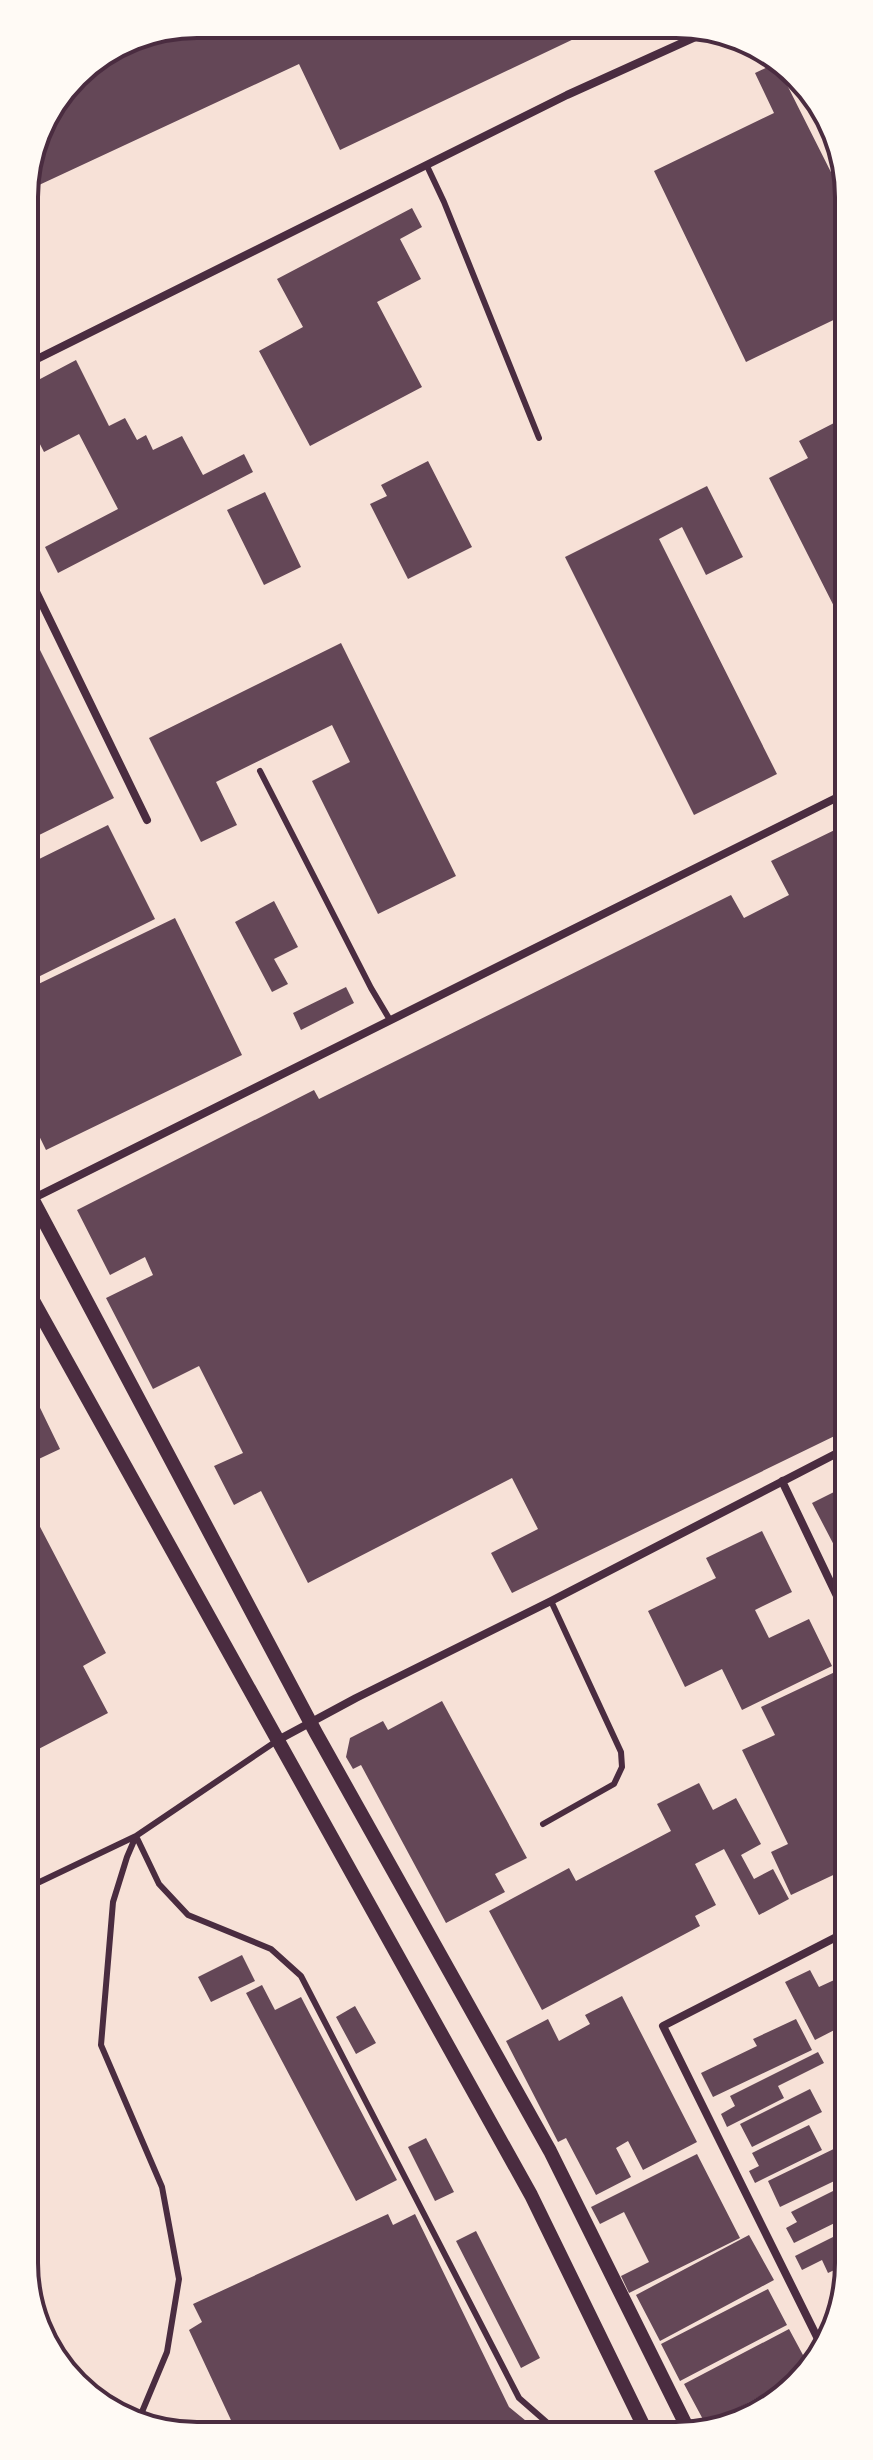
<svg xmlns="http://www.w3.org/2000/svg" width="873" height="2460" viewBox="0 0 873 2460" font-family="'DejaVu Sans',sans-serif">
  <style>
    .building { fill: #644757 }
    .lines { fill: none; stroke-linecap: round; stroke-linejoin: round }
    .service { stroke: #4a2c40; stroke-width: 6 }
    .minor { stroke: #4a2c40; stroke-width: 8 }
    .tertiary { stroke: #4a2c40; stroke-width: 14 }
    .rim { fill: none; stroke: #4a2c40; stroke-width: 4 }
  </style>
  <rect width="100%" height="100%" fill="#f7e1d7"/>
  <!-- building -->
  <path class="building" d="M197 24 279 25 599 27 340 150 299 64 24 192 42 121 83 67 131 37Z
    M776 63 846 202V314L746 362 654 171 774 113 755 73Z
    M412 208 422 227 400 239 421 279 377 302 422 387 310 446 259 351 303 327 277 279Z
    M76 360 109 426 125 418 137 440 146 435 153 450 182 436 203 475 244 454 253 472 58 573 45 547 118 509 79 434 44 452 25 415V387Z
    M834 423 843 442 846 440V630L769 478 808 458 799 441Z
    M428 461 472 547 408 579 370 504 387 496 381 485Z
    M707 486 743 557 706 575 682 527 659 539 777 774 694 815 565 557Z
    M265 492 301 567 264 585 227 510Z
    M25 620 114 798 25 842Z
    M341 643 456 876 378 914 312 781 350 762 332 725 216 782 237 825 201 842 149 738Z
    M847 824V1430L512 1593 491 1553 538 1529 512 1478 308 1583 261 1491 234 1505 214 1466 243 1453 199 1366 153 1389 106 1298 153 1275 145 1257 110 1275 77 1210 314 1090 319 1099 731 895 744 918 789 895 771 861Z
    M108 825 155 919 26 983 25 866Z
    M274 901 298 947 274 959 288 984 272 992 235 922Z
    M175 918 242 1055 46 1150 26 1109V1085L31 1082 26 1071V990Z
    M346 987 354 1003 301 1030 293 1013Z
    M26 1379 60 1449 26 1465Z
    M848 1485V1572L812 1503Z
    M26 1500 106 1653 83 1666 108 1713 27 1755Z
    M762 1531 792 1592 755 1610 769 1638 809 1619 832 1666 742 1710 722 1669 685 1687 648 1611 716 1578 706 1558Z
    M835 1672 848 1699V1868L791 1895 771 1852 788 1844 742 1750 775 1735 761 1707Z
    M442 1701 527 1858 495 1874 505 1892 446 1923 361 1765 353 1769 346 1757 350 1738 383 1721 388 1730Z
    M699 1783 713 1810 736 1798 761 1844 741 1855 754 1879 773 1869 789 1899 759 1915 724 1849 695 1864 716 1905 695 1916 700 1926 542 2010 489 1911 569 1868 576 1881 671 1831 657 1804Z
    M848 1952V2023L815 2040 785 1982 810 1970 819 1987 845 1975 836 1958Z
    M242 1955 255 1981 211 2002 198 1977Z
    M262 1985 275 2010 301 1997 397 2180 356 2201 246 1993Z
    M622 1996 697 2142 643 2170 628 2141 616 2148 631 2177 596 2195 566 2138 558 2142 506 2041 548 2019 559 2041 590 2024 585 2015Z
    M355 2006 376 2043 356 2054 336 2017Z
    M796 2019 812 2050 713 2097 701 2073 757 2046 753 2039Z
    M818 2052 824 2063 778 2086 784 2098 727 2127 721 2114 735 2106 730 2096Z
    M810 2089 822 2112 752 2147 740 2124Z
    M809 2125 822 2150 755 2183 749 2171 759 2166 752 2153Z
    M426 2138 454 2192 435 2201 408 2147Z
    M848 2142 849 2174 780 2207 768 2181Z
    M697 2154 740 2238 629 2293 621 2276 649 2262 624 2212 600 2224 591 2207Z
    M849 2183V2216L794 2243 786 2228 797 2222 791 2212Z
    M388 2214 393 2225 415 2214 509 2407 531 2425 511 2433H237L189 2330 202 2322 193 2304Z
    M849 2229V2263L828 2273 822 2260 802 2270 795 2256Z
    M476 2231 540 2358 521 2368 456 2241Z
    M749 2235 774 2280 660 2341 636 2295Z
    M768 2289 787 2325 680 2381 661 2344Z
    M789 2329 810 2368 808 2371 706 2425 684 2384Z"/>
  <g class="lines">
    <!-- service -->
    <path class="service" d="M427 166 444 202 539 438
      M260 771 371 988 390 1020
      M543 1824 614 1784 622 1767 621 1752 551 1601
      M27 1888 136 1836 159 1884 188 1915 271 1949 301 1976 519 2398 559 2433
      M139 2419 167 2352 179 2279 162 2187 101 2045 113 1902 127 1857 136 1836 278 1740"/>
    <!-- minor -->
    <path class="minor" d="M25 365 567 95 713 29
      M25 569 147 820
      M32 1199 846 793
      M782 1481 848 1619
      M278 1740 356 1698 551 1601 847 1448
      M820 2343 663 2026 848 1931"/>
    <!-- tertiary -->
    <path class="tertiary" d="M26 1187 316 1733 550 2151 690 2433
      M26 1288 531 2195 647 2433"/>
  </g>
  <!-- crop -->
  <path d="M0 0H873V2460H0ZM197 38H676A159 159 0 0 1 835 197V2263A159 159 0 0 1 676 2422H197A159 159 0 0 1 38 2263V197A159 159 0 0 1 197 38Z" fill="#fffaf5" fill-rule="evenodd"/>
  <path class="rim" d="M197 38H676A159 159 0 0 1 835 197V2263A159 159 0 0 1 676 2422H197A159 159 0 0 1 38 2263V197A159 159 0 0 1 197 38Z"/>
</svg>
